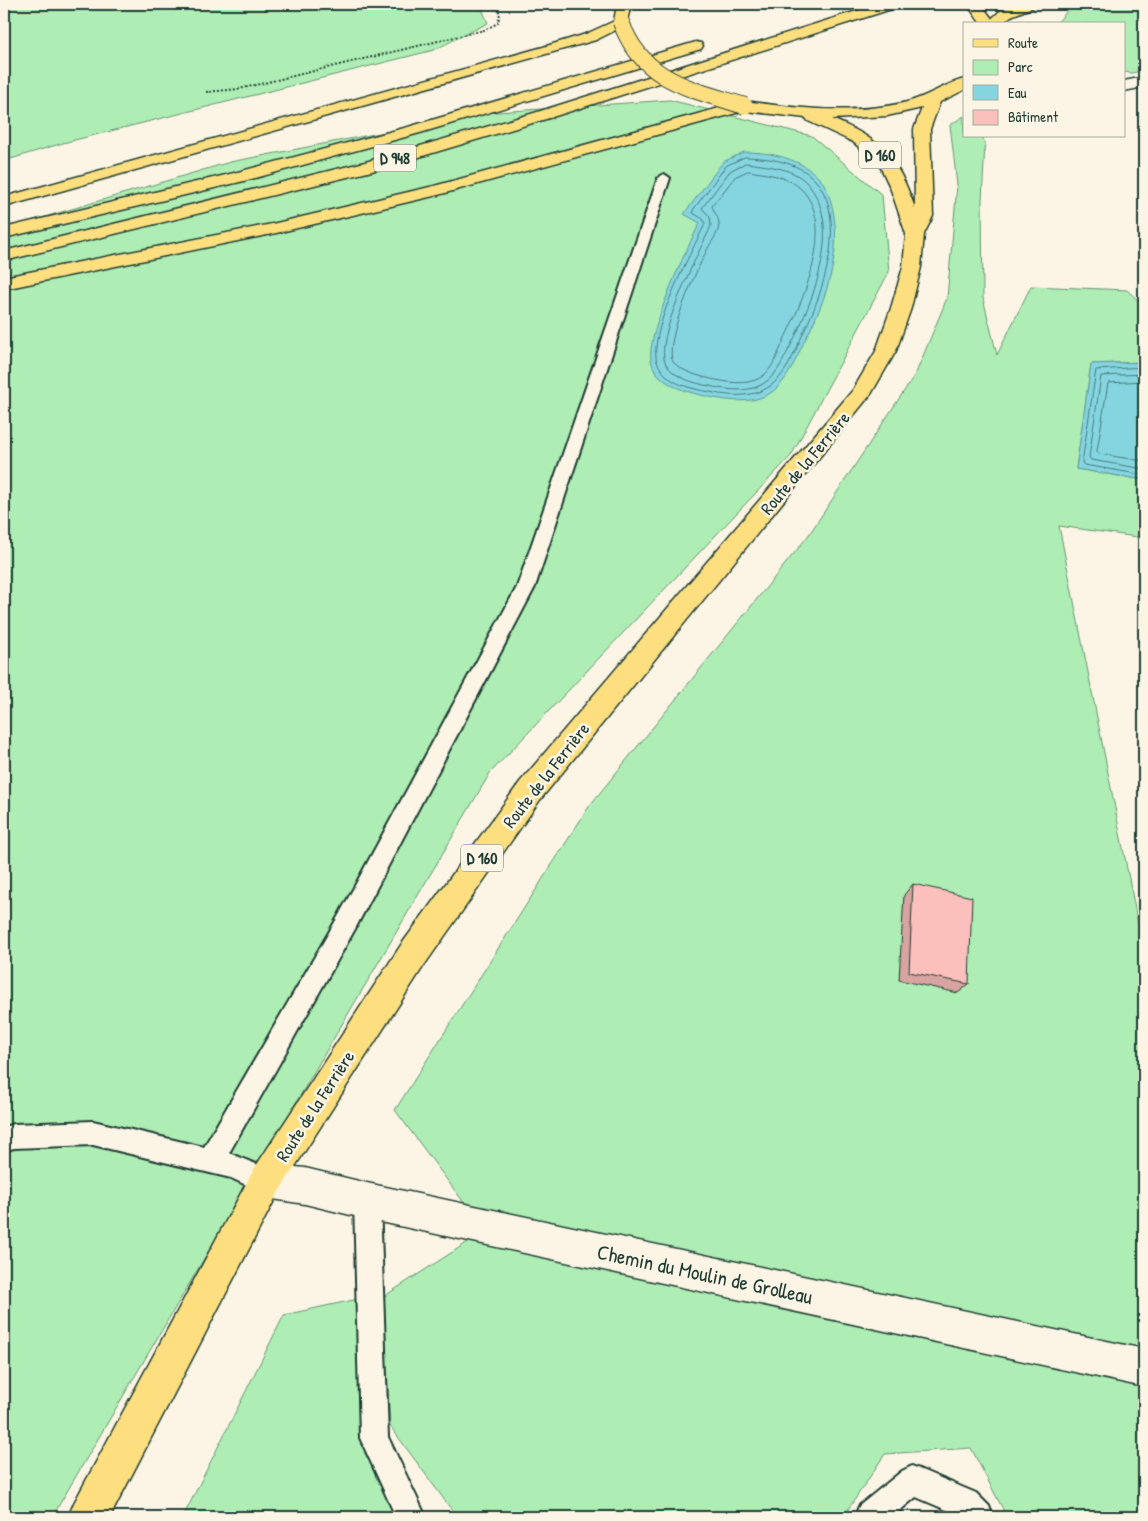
<svg xmlns="http://www.w3.org/2000/svg" width="1148" height="1521" viewBox="0 0 1148 1521" font-family="'Patrick Hand',sans-serif">
  <style>
    .green { fill: #aeedb4; stroke: #669574 }
    .water { fill: #85d5e1; stroke: #5c989c }
    .lines { fill: none; stroke-linecap: round; stroke-linejoin: round }
    .shore { stroke: #487a79; stroke-width: 1 }
    .lane-casing { stroke: #1f3d34; stroke-width: 4 }
    .street-casing { stroke: #1f3d34; stroke-width: 3 }
    .primary-casing { stroke: #1f3d34; stroke-width: 3 }
    .highway-casing { stroke: #1f3d34; stroke-width: 3 }
    .path { stroke: #1f3d34; stroke-width: 2; stroke-dasharray: 2 2; stroke-linecap: butt }
    .lane { fill: #fcf5e5; fill-rule: evenodd }
    .street { fill: #fcf5e5; fill-rule: evenodd }
    .primary { fill: #fedf80; fill-rule: evenodd }
    .highway { fill: #fedf80; fill-rule: evenodd }
    .primary-bridge-casing { stroke: #1f3d34; stroke-width: 18; stroke-linecap: butt }
    .primary-bridge { stroke: #fedf80; stroke-width: 16 }
    .wall { fill: #d8a4a2; stroke: #1f3d34 }
    .building { fill: #fbbfbc; stroke: #1f3d34 }
    .labels { text-anchor: middle; dominant-baseline: central; stroke-width: 5; stroke-linejoin: round; paint-order: stroke }
    .shield { fill: #fcf5e5; stroke: #617469; stroke-width: 1 }
    .shield-label { font-size: 16px; font-weight: bold; fill: #1f3d34 }
    .street-label { font-size: 18px; fill: #1f3d34; stroke: #fcf5e5 }
    .near-street-label { font-size: 21px; fill: #1f3d34; stroke: #fcf5e5 }
  </style>
  <rect width="100%" height="100%" fill="#fcf5e5"/>
  <filter id="ink" filterUnits="userSpaceOnUse"><feTurbulence type="fractalNoise" baseFrequency=".02" numOctaves="2"/><feDisplacementMap in="SourceGraphic" scale="10" xChannelSelector="R" yChannelSelector="G"/><feConvolveMatrix kernelMatrix="1 2 1 2 8 2 1 2 1" color-interpolation-filters="sRGB"/></filter>
  <g filter="url(#ink)">
    <!-- green -->
    <path class="green" d="M4 4H480L488 23 434 50 63 143 4 161Z
      M1073 4H1144V70L1132 73 1124 72V24H1056Z
      M670 100 812 136 882 195 889 272 791 456 490 773 52 1517H4V229L230 162 483 113Z
      M964 116V136H982L985 144 982 200 983 298 997 355 1031 286 1127 290 1141 303H1144V362L1091 364 1076 469 1144 480V538L1059 526 1144 954V1517H1007L971 1448 885 1454 843 1517H457L390 1426 383 1297 485 1231 395 1110 590 805 808 536 916 373 947 298 957 185 950 125Z
      M358 1299 365 1454 408 1517H183L284 1315Z"/>
    <!-- water -->
    <path class="water" d="M744 152C770 152 801 158 820 179 826 185 828 193 831 202 844 249 827 298 805 340 796 358 787 385 767 395 748 405 721 400 701 395 682 391 655 382 651 360 646 335 687 247 700 223L684 214 723 162Z
      M1144 362V480L1076 469 1091 364Z"/>
    <g class="lines">
      <!-- shore -->
      <path class="shore" d="M745 157C769 158 797 161 815 180 848 216 824 290 806 327 797 346 790 369 774 383 757 398 731 397 710 392 695 389 675 386 665 374 661 370 657 363 656 358 652 324 690 255 705 224L703 219 693 213V210L726 166Z
        M746 163C766 166 791 167 806 182 845 224 813 300 792 343 785 356 779 372 767 381 751 394 727 390 709 386 694 383 674 378 666 364 652 341 700 251 711 226L710 217 702 208 730 171Z
        M748 171C766 174 787 175 801 189 838 225 802 302 784 340 778 353 773 370 760 378 745 386 726 382 711 379 698 376 683 372 673 362 663 344 696 271 706 252 710 243 719 234 719 224 719 218 714 212 712 206L735 177Z
        M1144 367 1096 370 1082 463 1084 465 1144 475
        M1144 374 1101 376 1089 457 1091 460 1144 469
        M1144 381 1108 383 1097 451 1099 454 1144 461"/>
      <defs>
        <path id="lane" d="M664 174 670 178 535 587 355 929 229 1153 275 1172 279 1181 275 1190 266 1194 231 1178 93 1145 14 1148 4 1151V1127L14 1124 93 1121 204 1147 339 915 517 587 658 178Z
          M367 1188 376 1192 380 1201 388 1437 426 1517H396L360 1438 354 1201 358 1192Z
          M912 1466 976 1493 989 1506 993 1517H959L956 1514 916 1497 892 1517H855L859 1506 902 1471Z"/>
        <path id="street" d="M1144 77V87L1124 91V81Z
          M266 1164 305 1168 367 1183 1144 1349V1387L367 1219 305 1204 266 1198 254 1193 249 1181 254 1169Z"/>
        <path id="primary" d="M617 4H631L626 25H616L614 22Z
          M967 4H981L996 24H981Z
          M964 79V90L940 102 930 129 933 216 924 234 921 267 911 308 896 351 871 394 540 800 423 967 278 1193 110 1517H68L74 1503 254 1169 401 945 520 782 853 390 876 351 891 308 903 267 906 234 890 187 879 164 853 142 808 121 806 118 745 111 739 109 737 106 739 103 745 101C798 109 854 115 907 102 927 97 945 84 964 79ZM922 108 914 129 915 208C897 158 883 140 832 119L887 116Z"/>
        <path id="highway" d="M879 4H900L898 7 546 119 376 170 4 261V251L365 162 534 113Z
          M1016 4H1035L1033 7 1011 16 1002 24H986L1001 10Z
          M621 18 626 19 628 22 626 25 596 40 4 207V197L543 47 586 34Z
          M696 42 701 43 703 46 701 49 420 133 244 181 4 238V228L234 173 408 127Z
          M745 101 751 103 753 106 751 109 438 195 272 234 4 289V277L272 224 434 186Z"/>
      </defs>
      <!-- lane casing -->
      <use href="#lane" class="lane-casing"/>
      <!-- street casing -->
      <use href="#street" class="street-casing"/>
      <!-- primary casing -->
      <use href="#primary" class="primary-casing"/>
      <!-- highway casing -->
      <use href="#highway" class="highway-casing"/>
      <!-- path -->
      <path class="path" d="M206 92 239 89 484 30 498 23 500 13 493 4"/>
      <!-- lane -->
      <use href="#lane" class="lane"/>
      <!-- street -->
      <use href="#street" class="street"/>
      <!-- primary -->
      <use href="#primary" class="primary"/>
      <!-- highway -->
      <use href="#highway" class="highway"/>
      <defs>
        <path id="primary-bridge" d="M621 22C642 81 691 89 745 106"/>
      </defs>
      <!-- primary-bridge casing -->
      <use href="#primary-bridge" class="primary-bridge-casing"/>
      <!-- primary-bridge -->
      <use href="#primary-bridge" class="primary-bridge"/>
    </g>
    <!-- wall -->
    <path class="wall" d="M913 884 969 984 958 993 899 980 904 895Z"/>
    <!-- building -->
    <path class="building" d="M913 884 972 897 969 984 909 972Z"/>
  </g>
  <g class="labels">
    <!-- shield labels -->
    <g class="shield">
      <rect x="859" y="141.5" width="42" height="27" rx="4"/>
      <rect x="374" y="144.5" width="42" height="27" rx="4"/>
      <rect x="461" y="844.5" width="42" height="27" rx="4"/>
    </g>
    <g class="shield-label">
      <text x="880" y="155">D 160</text>
      <text x="395" y="158">D 948</text>
      <text x="482" y="858">D 160</text>
    </g>
    <!-- street labels -->
    <g class="street-label">
      <text transform="translate(805 463) rotate(-50)">Route de la Ferrière</text>
      <text transform="translate(546 775) rotate(-52)">Route de la Ferrière</text>
      <text transform="translate(315 1106) rotate(-57)">Route de la Ferrière</text>
    </g>
    <!-- near-street labels -->
    <g class="near-street-label">
      <text transform="translate(705 1274) rotate(12)">Chemin du Moulin de Grolleau</text>
    </g>
  </g>
  <!-- margin -->
  <rect width="1148" height="1521" fill="none" stroke="#fcf5e5" stroke-width="20"/>
  <rect x="10" y="10" width="1128" height="1501" fill="none" stroke="#1f3d34" stroke-width="2" filter="url(#ink)"/>
  <!-- legend -->
  <rect x="963" y="22" width="162" height="115" fill="#fcf5e5" stroke="#a4ab9e"/>
  <rect x="973" y="39" width="25" height="8" fill="#fedf80" stroke="#a4ab9e"/>
  <text x="1008" y="48" font-size="15" fill="#1f3d34">Route</text>
  <rect x="973" y="60" width="25" height="15" fill="#aeedb4" stroke="#a4ab9e"/>
  <text x="1008" y="72" font-size="15" fill="#1f3d34">Parc</text>
  <rect x="973" y="85" width="25" height="15" fill="#85d5e1" stroke="#a4ab9e"/>
  <text x="1008" y="98" font-size="15" fill="#1f3d34">Eau</text>
  <rect x="973" y="110" width="25" height="15" fill="#fbbfbc" stroke="#a4ab9e"/>
  <text x="1008" y="122" font-size="15" fill="#1f3d34">Bâtiment</text>
</svg>
